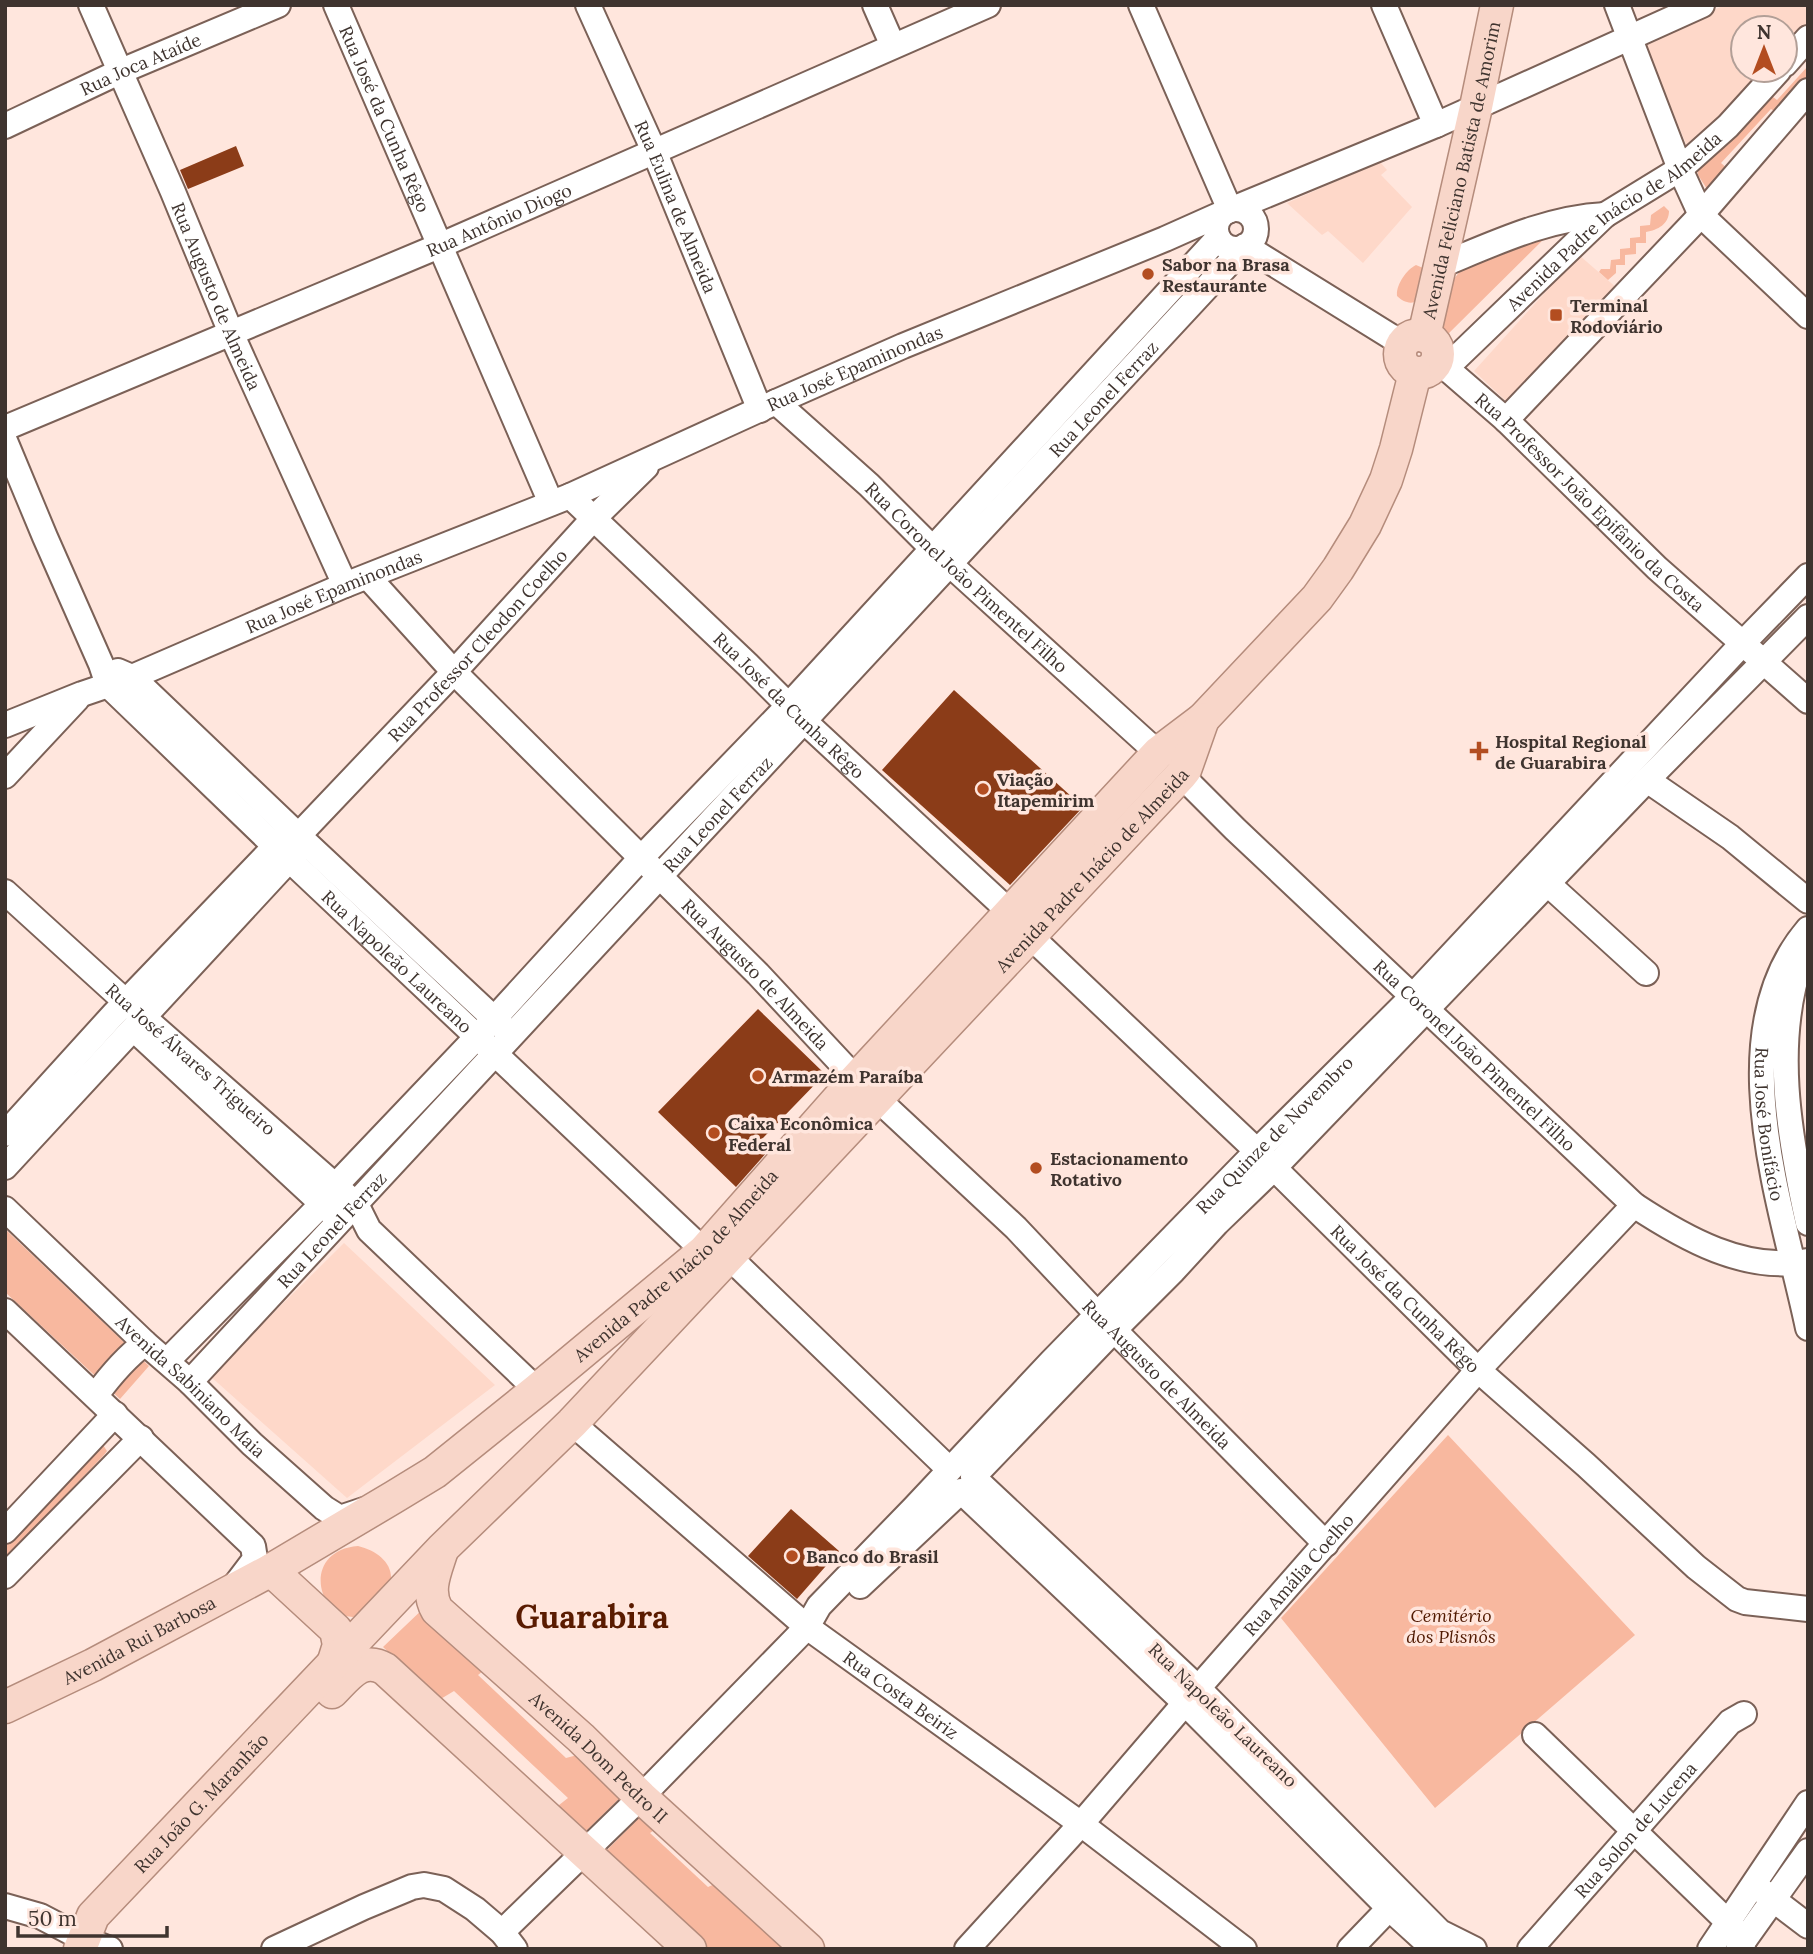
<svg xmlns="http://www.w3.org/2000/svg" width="1813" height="1954" viewBox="0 0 1813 1954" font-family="Lora,serif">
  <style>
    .built { fill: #fed8c9 }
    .green { fill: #f8b89f }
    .building { fill: #8b3c18 }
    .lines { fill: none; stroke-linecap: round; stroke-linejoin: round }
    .minor-casing { stroke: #7b6157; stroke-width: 28 }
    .major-casing { stroke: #b58c7c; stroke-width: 35 }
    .minor { stroke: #fff; stroke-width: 24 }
    .major { stroke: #f8d6c9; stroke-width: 32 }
    .poi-dot { fill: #b34d20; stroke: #ffe6dd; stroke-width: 2.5 }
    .labels { text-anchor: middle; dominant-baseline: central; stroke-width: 7; stroke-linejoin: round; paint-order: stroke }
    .street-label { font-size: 18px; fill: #3f342f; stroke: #ffe6dd }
    .poi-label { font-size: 18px; font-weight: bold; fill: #3f342f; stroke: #ffe6dd; text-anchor: start }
    .park-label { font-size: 18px; font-style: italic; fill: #501900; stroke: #ffe6dd }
    .town-label { font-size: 32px; font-weight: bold; fill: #5a1b00; stroke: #ffe6dd }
  </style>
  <rect width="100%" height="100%" fill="#ffe6dd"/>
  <!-- built -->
  <path class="built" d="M1725 5H1808V26L1785 52V28H1743V70H1769L1690 147 1686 144 1646 47 1647 42 1655 36Z
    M1380 162 1387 170 1381 175 1412 207 1363 263 1328 231 1322 235 1287 203Z
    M1579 255 1618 289 1508 403 1474 371Z
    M344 1243 495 1385 347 1498 210 1376Z"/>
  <!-- green -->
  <path class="green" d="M1808 66V86L1778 114 1771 109 1721 163 1729 170 1709 192 1698 175 1697 165 1769 94 1777 100Z
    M1664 206 1669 211C1669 224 1658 230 1646 232V243H1636V254L1625 255V265H1616V273L1608 280 1599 272 1601 269H1610L1611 260 1620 259V249L1630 248V238L1640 237V226L1650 225 1651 215Z
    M1553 230 1445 337 1438 339 1450 284 1467 262Z
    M1416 265 1423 268 1424 271 1417 301C1410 305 1402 301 1397 296 1396 285 1406 270 1416 265Z
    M5 1229 149 1366 120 1399 5 1292Z
    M1448 1435 1635 1635 1435 1808 1281 1618Z
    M103 1445 107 1451 104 1455 5 1559V1545L98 1446Z
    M358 1546C383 1552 402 1572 384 1596 380 1601 375 1609 370 1613 368 1615 363 1616 360 1616 319 1626 298 1551 358 1546Z
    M426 1606 489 1666 478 1675 566 1758 581 1754 624 1794 583 1834 554 1809 568 1798 454 1691 439 1700 383 1647Z
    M645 1812 660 1826 650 1833 708 1887 721 1881 794 1949H708L605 1852Z"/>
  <!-- building -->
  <path class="building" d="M236 146 244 166 188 189 180 170Z
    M954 690 1083 807 1010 885 882 770Z
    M758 1009 825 1074 758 1143 767 1152 736 1187 658 1112Z
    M791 1509 839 1551 797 1599 748 1556Z"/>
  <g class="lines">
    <defs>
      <g id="minor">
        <path id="s1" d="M91 5 173 192 231 333 345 585"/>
        <path id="s2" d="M336 5 551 503"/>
        <path id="s3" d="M588 5 654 151 760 410"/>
        <path d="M875 5 893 46"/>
        <path d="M1141 5 1230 210"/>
        <path d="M1384 5 1436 125"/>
        <path d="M1617 5 1680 169 1701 215 1808 316"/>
        <path d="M1785 64 1808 38"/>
        <path id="s4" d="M5 126 119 72 278 5"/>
        <circle cx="1236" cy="229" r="20"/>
        <path d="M1439 266C1493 244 1546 218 1605 215"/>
        <path id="s5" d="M1436 363 1446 368 1506 420 1657 568 1808 701"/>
        <path id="s6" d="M1446 368 1605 215 1680 169 1728 126 1779 70"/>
        <path id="s7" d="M776 402 869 485 933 549 1158 753"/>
        <path d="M1506 420 1701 215 1808 91"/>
        <path id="s8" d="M5 428 439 246 988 5"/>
        <path id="s9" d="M5 441 45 537 101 664 108 685 275 846 704 1251"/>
        <path id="s10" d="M570 496 748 665 804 721 1011 913"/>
        <path id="s11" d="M368 577 454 672 758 974 856 1079 1016 1228 1097 1314 1114 1330 1326 1544"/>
        <path d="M118 671 132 677 305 842 504 1028"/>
        <path id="s12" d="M5 725 82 694 132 677 345 585 570 496 776 402 903 346 1165 239 1230 210 1436 125 1702 5"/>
        <path id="s13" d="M1181 775 1235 829 1634 1205C1684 1238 1745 1273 1808 1261"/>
        <path d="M5 776 77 699"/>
        <path d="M1647 780 1730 837 1808 901"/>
        <path id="s14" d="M298 836 454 672 593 519 646 467"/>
        <path d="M1548 884 1646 973"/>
        <path id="s15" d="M5 892 126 1002 356 1204 369 1230 537 1390"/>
        <path id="s16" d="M1808 929C1718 1034 1783 1208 1808 1328"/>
        <path id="s17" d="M1030 936 1257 1151 1478 1370 1586 1465 1696 1567 1737 1599 1745 1602 1808 1609"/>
        <path d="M1804 952C1771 1038 1789 1136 1808 1223"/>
        <path d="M138 1033 332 1213"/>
        <path d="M5 1134 114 1014 286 835"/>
        <path d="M5 1167 300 848"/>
        <path id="s18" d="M5 1209 145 1343 190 1382 252 1444 324 1508 340 1518 364 1510"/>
        <path d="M728 1256 949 1469"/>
        <path d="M5 1311 253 1546 255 1559 233 1588"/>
        <path d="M167 1361 322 1204 336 1185 494 1019 641 858 789 705 1218 238"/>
        <path id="s19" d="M190 1382 1245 246 1403 344"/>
        <path d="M96 1395C110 1376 126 1357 145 1343"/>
        <path id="s20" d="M572 1423 807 1627 1081 1824 1244 1949"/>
        <path d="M5 1531 115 1414"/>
        <path d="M5 1576 141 1438"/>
        <path d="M860 1586 961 1491 1185 1703 1390 1909 1434 1949"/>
        <path d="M1535 1735 1729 1923 1744 1941"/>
        <path d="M1761 1890 1808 1926"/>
        <path d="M5 1906 40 1916 84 1939 110 1949"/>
        <path id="s21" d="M502 1932 641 1797 807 1627 819 1606 914 1508 1051 1362 1257 1151 1412 997 1743 643 1808 576"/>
        <path d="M274 1949 364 1907 412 1887 424 1885 444 1889 475 1909 502 1932 515 1949"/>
        <path id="s22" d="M967 1949 1081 1824 1185 1703 1478 1370 1634 1205"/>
        <path d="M1350 1949 1401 1896"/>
        <path d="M1474 1949 1440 1932 1198 1688 973 1477 1114 1330 1173 1271 1217 1223 1274 1168 1647 780 1808 617"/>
        <path id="s23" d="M1530 1949 1730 1722 1744 1714"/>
        <path d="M1710 1949 1808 1803"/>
        <path d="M1738 1949 1808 1851"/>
      </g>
      <g id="major">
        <circle cx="1419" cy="354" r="19"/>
        <path id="s24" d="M1424 336 1476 107 1497 5"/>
        <path id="s25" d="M441 1553C435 1572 426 1591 437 1610L581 1738 641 1797 808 1949"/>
        <path d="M271 1570 336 1630 339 1645 333 1664"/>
        <path d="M332 1692C347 1677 362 1655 385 1669L690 1949"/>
        <path id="s26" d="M5 1707 93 1665 271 1570 394 1497 435 1472 537 1390 704 1251 856 1079 1158 753 1203 719 1317 598 1338 569 1365 525 1386 480 1396 449 1415 373"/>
        <path id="s27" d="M80 1949 93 1916 442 1549 572 1423 1181 775 1185 770 1203 719"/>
      </g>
    </defs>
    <!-- minor casing -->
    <use href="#minor" class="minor-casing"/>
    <!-- major casing -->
    <use href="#major" class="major-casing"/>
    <!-- minor -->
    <use href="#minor" class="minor"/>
    <!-- major -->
    <use href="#major" class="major"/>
  </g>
  <!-- markers -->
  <g class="poi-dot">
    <circle cx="1148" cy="274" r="7"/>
    <rect x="1549" y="308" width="14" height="14" rx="3.5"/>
    <path d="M1475.5 740.5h7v7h7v7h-7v7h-7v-7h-7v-7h7z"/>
    <circle cx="983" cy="789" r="7"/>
    <circle cx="758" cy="1076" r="7"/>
    <circle cx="714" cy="1133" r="7"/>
    <circle cx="1036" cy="1168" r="7"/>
    <circle cx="792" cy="1556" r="7"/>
  </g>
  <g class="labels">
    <!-- street labels -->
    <g class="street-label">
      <text stroke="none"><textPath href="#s4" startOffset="149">Rua Joca Ataíde</textPath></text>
      <text stroke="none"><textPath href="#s2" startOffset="124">Rua José da Cunha Rêgo</textPath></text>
      <text stroke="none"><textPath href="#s24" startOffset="170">Avenida Feliciano Batista de Amorim</textPath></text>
      <text stroke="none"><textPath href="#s3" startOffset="220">Rua Eulina de Almeida</textPath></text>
      <text stroke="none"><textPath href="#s8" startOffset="536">Rua Antônio Diogo</textPath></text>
      <text stroke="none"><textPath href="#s6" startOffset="224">Avenida Padre Inácio de Almeida</textPath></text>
      <text stroke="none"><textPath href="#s1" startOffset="317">Rua Augusto de Almeida</textPath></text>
      <text stroke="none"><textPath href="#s12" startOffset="922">Rua José Epaminondas</textPath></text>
      <text stroke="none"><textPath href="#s19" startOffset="1342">Rua Leonel Ferraz</textPath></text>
      <text stroke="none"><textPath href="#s5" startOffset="208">Rua Professor João Epifânio da Costa</textPath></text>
      <text stroke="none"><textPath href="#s7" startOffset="259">Rua Coronel João Pimentel Filho</textPath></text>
      <text stroke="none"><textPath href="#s12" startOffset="355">Rua José Epaminondas</textPath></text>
      <text stroke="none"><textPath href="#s14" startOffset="262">Rua Professor Cleodon Coelho</textPath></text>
      <text stroke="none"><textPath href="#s10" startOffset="303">Rua José da Cunha Rêgo</textPath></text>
      <text stroke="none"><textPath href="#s19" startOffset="775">Rua Leonel Ferraz</textPath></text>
      <text stroke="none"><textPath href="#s27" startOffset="1482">Avenida Padre Inácio de Almeida</textPath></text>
      <text stroke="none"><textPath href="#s9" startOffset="665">Rua Napoleão Laureano</textPath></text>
      <text stroke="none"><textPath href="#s11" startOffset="555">Rua Augusto de Almeida</textPath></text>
      <text stroke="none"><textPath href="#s13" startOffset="406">Rua Coronel João Pimentel Filho</textPath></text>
      <text stroke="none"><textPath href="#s15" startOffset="250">Rua José Álvares Trigueiro</textPath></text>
      <text stroke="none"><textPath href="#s16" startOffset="206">Rua José Bonifácio</textPath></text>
      <text stroke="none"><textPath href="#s21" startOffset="1111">Rua Quinze de Novembro</textPath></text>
      <text stroke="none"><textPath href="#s19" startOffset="208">Rua Leonel Ferraz</textPath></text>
      <text stroke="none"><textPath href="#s26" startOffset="808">Avenida Padre Inácio de Almeida</textPath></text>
      <text stroke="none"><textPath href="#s17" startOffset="522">Rua José da Cunha Rêgo</textPath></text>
      <text stroke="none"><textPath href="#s11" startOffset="1122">Rua Augusto de Almeida</textPath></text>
      <text stroke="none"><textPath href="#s18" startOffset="257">Avenida Sabiniano Maia</textPath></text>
      <text stroke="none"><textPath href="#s22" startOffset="500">Rua Amália Coelho</textPath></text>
      <text stroke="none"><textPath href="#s26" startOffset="150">Avenida Rui Barbosa</textPath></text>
      <text stroke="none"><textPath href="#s20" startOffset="427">Rua Costa Beiriz</textPath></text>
      <text transform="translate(1223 1715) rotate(44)">Rua Napoleão Laureano</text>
      <text stroke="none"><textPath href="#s25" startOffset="278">Avenida Dom Pedro II</textPath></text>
      <text stroke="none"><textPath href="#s27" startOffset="192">Rua João G. Maranhão</textPath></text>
      <text stroke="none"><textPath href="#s23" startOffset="159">Rua Solon de Lucena</textPath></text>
    </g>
    <!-- poi labels -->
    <g class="poi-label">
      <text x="1162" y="264">Sabor na Brasa<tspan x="1162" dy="21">Restaurante</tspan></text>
      <text x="1570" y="305">Terminal<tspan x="1570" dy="21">Rodoviário</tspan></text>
      <text x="1495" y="741">Hospital Regional<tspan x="1495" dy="21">de Guarabira</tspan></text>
      <text x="997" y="779">Viação<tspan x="997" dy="21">Itapemirim</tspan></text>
      <text x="772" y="1076">Armazém Paraíba</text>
      <text x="728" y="1123">Caixa Econômica<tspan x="728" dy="21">Federal</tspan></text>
      <text x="1050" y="1158">Estacionamento<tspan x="1050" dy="21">Rotativo</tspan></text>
      <text x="806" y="1556">Banco do Brasil</text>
    </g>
    <!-- park labels -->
    <g class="park-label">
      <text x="1451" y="1615">Cemitério<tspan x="1451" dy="21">dos Plisnôs</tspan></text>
    </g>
    <!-- town labels -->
    <g class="town-label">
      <text x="592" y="1616">Guarabira</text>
    </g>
  </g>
  <!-- border -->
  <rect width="1813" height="1954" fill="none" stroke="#3f342f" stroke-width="14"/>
  <!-- north arrow -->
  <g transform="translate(1764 49)"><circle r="33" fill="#ffe6dd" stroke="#b29f97" stroke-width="2"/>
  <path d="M0-5L12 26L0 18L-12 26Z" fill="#b34d20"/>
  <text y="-10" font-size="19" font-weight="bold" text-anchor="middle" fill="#3f342f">N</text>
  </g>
  <!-- scale -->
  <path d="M18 1926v10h149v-10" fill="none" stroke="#3f342f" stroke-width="3.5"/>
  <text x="28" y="1926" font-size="21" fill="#3f342f" stroke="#ffe6dd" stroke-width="5" paint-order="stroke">50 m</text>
</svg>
